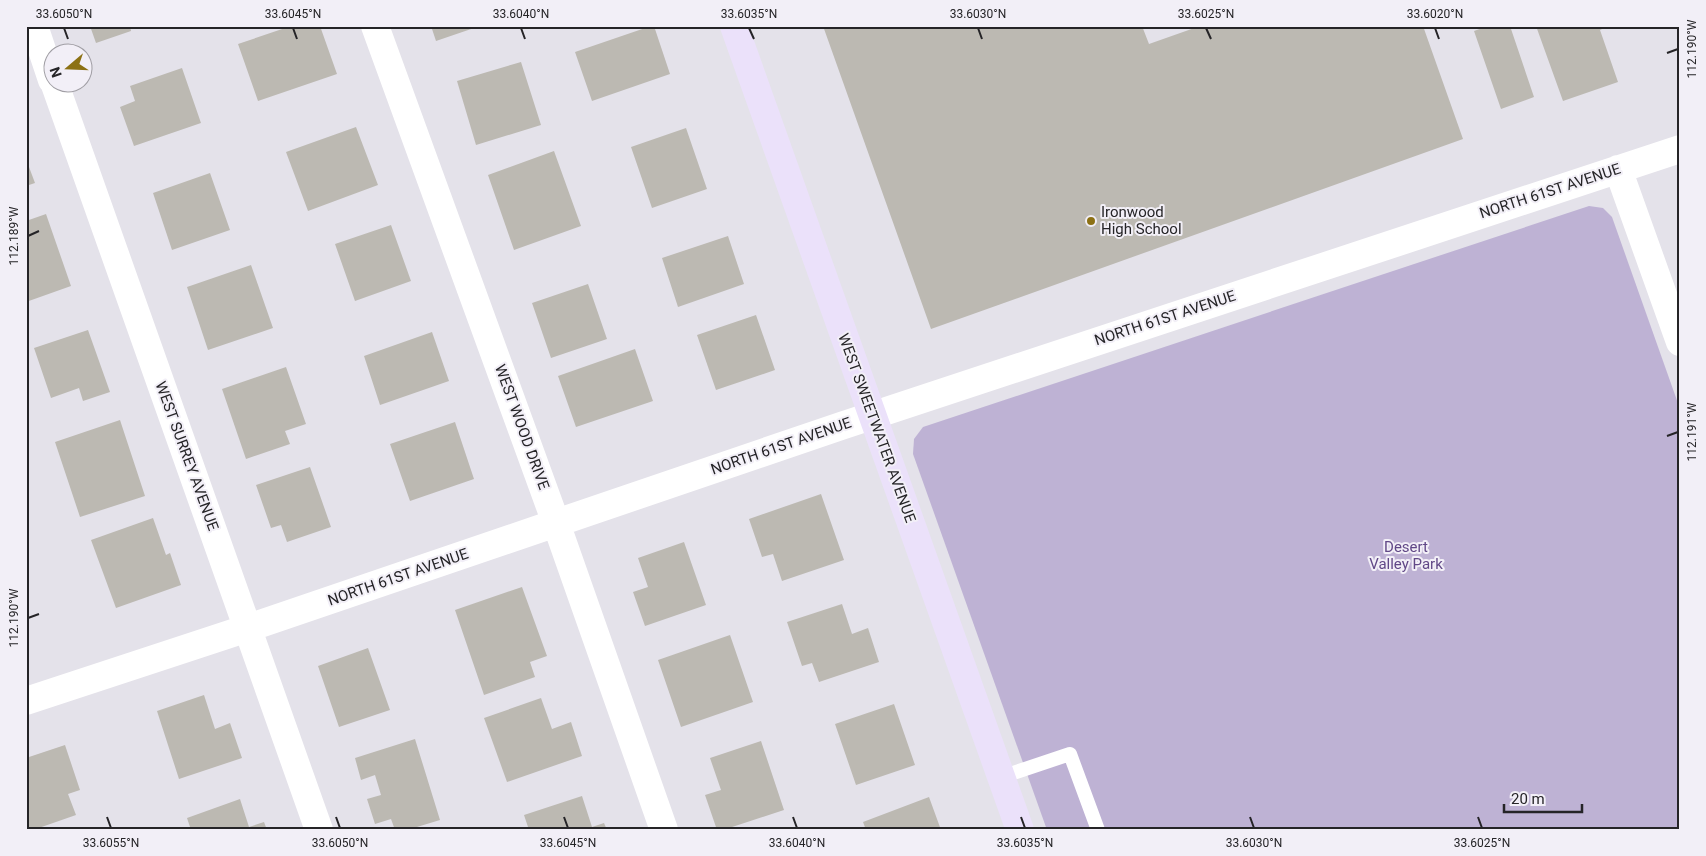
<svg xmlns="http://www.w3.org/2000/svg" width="1706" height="856" viewBox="0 0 1706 856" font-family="Roboto,sans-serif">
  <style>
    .green { fill: #beb2d4 }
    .building { fill: #bcb9b2 }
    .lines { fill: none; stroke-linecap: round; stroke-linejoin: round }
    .lane { stroke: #fff; stroke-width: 14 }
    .street { stroke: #fff; stroke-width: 28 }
    .secondary { stroke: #ebe1fa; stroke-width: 28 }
    .ticks { fill: none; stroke: #252427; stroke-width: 2 }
    .poi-dot { fill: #8c7114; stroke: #f2eff7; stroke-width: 2 }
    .labels { text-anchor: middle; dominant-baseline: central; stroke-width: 4; stroke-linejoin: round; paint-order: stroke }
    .street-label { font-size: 15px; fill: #252427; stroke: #f2eff7 }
    .poi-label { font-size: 15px; fill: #252427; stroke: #f2eff7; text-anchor: start }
    .park-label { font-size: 15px; fill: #614887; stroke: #f2eff7 }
    .neatline { fill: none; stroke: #252427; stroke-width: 2 }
    .ticks-label { font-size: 12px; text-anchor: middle; fill: #252427 }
  </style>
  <rect width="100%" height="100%" fill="#e4e2ea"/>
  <!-- green -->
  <path class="green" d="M1589 206 1603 208 1612 217 1680 409V830H1047L913 454 914 439 923 427Z"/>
  <!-- building -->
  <path class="building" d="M90 26H130L131 31 96 43Z
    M291 26H320L337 74 258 101 238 44Z
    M431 26H477V27L436 41Z
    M651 26H654L670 74 592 101 575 52Z
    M823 26H1142L1149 44 1200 26H1423L1463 139 931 329Z
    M1488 26H1510L1534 97 1501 109 1474 31Z
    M1536 26H1608L1600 30 1618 82 1563 101Z
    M521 62 541 125 476 145 457 81Z
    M182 68 201 123 134 146 120 107 135 101 130 86Z
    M356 127 378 185 308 211 286 152Z
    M686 128 707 189 652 208 631 147Z
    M554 151 581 226 514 250 488 175Z
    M26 159 35 183 26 186Z
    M210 173 230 230 172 250 153 193Z
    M46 214 71 286 26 302V221Z
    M391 225 411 281 355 301 335 244Z
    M728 236 744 284 678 307 662 258Z
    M251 265 273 328 208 350 187 287Z
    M588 284 607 339 551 358 532 303Z
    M756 315 775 370 716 390 697 335Z
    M88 330 110 392 83 401 79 388 51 398 34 348Z
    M432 332 449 381 380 405 364 356Z
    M635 349 653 401 576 427 558 376Z
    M286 367 306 424 285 431 290 444 246 459 222 389Z
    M120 420 145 496 80 517 55 442Z
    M455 422 474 479 410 501 390 444Z
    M310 467 331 527 287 542 281 525 271 528 256 485Z
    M821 494 844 560 782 581 773 554 762 557 749 519Z
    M153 518 166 555 170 553 181 585 116 608 91 540Z
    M684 542 706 605 645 626 633 592 648 587 638 558Z
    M522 587 547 656 530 662 535 677 484 695 455 610Z
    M842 604 852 634 868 628 879 662 819 682 812 663 802 666 787 622Z
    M730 635 753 702 681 727 658 660Z
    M368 648 390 710 339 727 318 666Z
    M204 695 215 729 230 723 242 758 179 779 157 711Z
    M541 698 552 729 571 722 582 756 507 782 484 718Z
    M894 704 915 765 856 785 835 724Z
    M415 739 440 820 407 830H395L391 819 375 824 367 799 381 795 375 775 361 780 355 758Z
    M761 741 784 810 723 830H717L705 795 721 790 710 758Z
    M65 745 80 790 68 794 76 815 33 830H26V758Z
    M582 796 592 827 604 823 607 830H529L524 815Z
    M929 797 941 830H866L863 822Z
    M240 799 249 827 264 822 267 830H191L187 818Z"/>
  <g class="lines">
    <!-- lane -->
    <path class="lane" d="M1001 777 1070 754 1098 830"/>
    <!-- street -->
    <path class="street" d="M34 26 52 80
      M375 26 556 523 664 830
      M54 82 319 830
      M1618 169 1680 342
      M26 701 248 628 841 426 1680 149"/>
    <!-- secondary -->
    <path class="secondary" d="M734 26 1020 830"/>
  </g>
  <!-- ticks -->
  <path class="ticks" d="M64 28 68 39M293 28 297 39M521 28 525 39M749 28 754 39M978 28 982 39M1206 28 1211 39M1435 28 1439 39M1667 53 1678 49M28 236 39 231M1667 436 1678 432M28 618 39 614M107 817 111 828M336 817 340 828M564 817 568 828M793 817 797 828M1021 817 1025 828M1250 817 1254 828M1478 817 1482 828"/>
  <!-- markers -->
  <circle class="poi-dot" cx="1091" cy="221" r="5"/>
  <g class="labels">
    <!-- street labels -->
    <g class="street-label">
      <text transform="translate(1550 191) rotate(-18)">NORTH 61ST AVENUE</text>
      <text transform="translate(1165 318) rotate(-18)">NORTH 61ST AVENUE</text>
      <text transform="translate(522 427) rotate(70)">WEST WOOD DRIVE</text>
      <text transform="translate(877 428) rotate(70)">WEST SWEETWATER AVENUE</text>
      <text transform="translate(781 446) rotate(-19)">NORTH 61ST AVENUE</text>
      <text transform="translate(187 456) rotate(70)">WEST SURREY AVENUE</text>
      <text transform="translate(398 577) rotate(-19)">NORTH 61ST AVENUE</text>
    </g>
    <!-- poi labels -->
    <g class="poi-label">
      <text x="1101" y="212">Ironwood<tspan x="1101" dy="17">High School</tspan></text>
    </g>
    <!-- park labels -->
    <g class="park-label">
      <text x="1406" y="547">Desert<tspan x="1406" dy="17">Valley Park</tspan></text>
    </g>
  </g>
  <!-- border -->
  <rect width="1706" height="856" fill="none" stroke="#f2eff7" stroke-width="55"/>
  <!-- north arrow -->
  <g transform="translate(68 68) rotate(251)"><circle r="24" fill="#f2eff7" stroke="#a09ea4"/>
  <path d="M0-4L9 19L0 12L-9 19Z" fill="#8c7114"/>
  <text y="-8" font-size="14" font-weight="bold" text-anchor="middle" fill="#252427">N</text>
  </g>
  <!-- scale -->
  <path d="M1504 804v8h78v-8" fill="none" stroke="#252427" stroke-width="2.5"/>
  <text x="1511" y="804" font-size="15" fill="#252427" stroke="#f2eff7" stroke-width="4" paint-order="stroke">20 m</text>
  <rect x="28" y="28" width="1650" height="800" class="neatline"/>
  <g class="ticks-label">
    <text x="64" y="18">33.6050°N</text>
    <text x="293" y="18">33.6045°N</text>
    <text x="521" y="18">33.6040°N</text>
    <text x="749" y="18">33.6035°N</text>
    <text x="978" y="18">33.6030°N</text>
    <text x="1206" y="18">33.6025°N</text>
    <text x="1435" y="18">33.6020°N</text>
    <text transform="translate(1692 49) rotate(-90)" y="4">112.190°W</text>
    <text transform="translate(14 236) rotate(-90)" y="4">112.189°W</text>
    <text transform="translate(1692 432) rotate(-90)" y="4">112.191°W</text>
    <text transform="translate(14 618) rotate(-90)" y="4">112.190°W</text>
    <text x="111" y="847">33.6055°N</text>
    <text x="340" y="847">33.6050°N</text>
    <text x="568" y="847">33.6045°N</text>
    <text x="797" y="847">33.6040°N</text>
    <text x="1025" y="847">33.6035°N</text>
    <text x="1254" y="847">33.6030°N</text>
    <text x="1482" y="847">33.6025°N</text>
  </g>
</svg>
